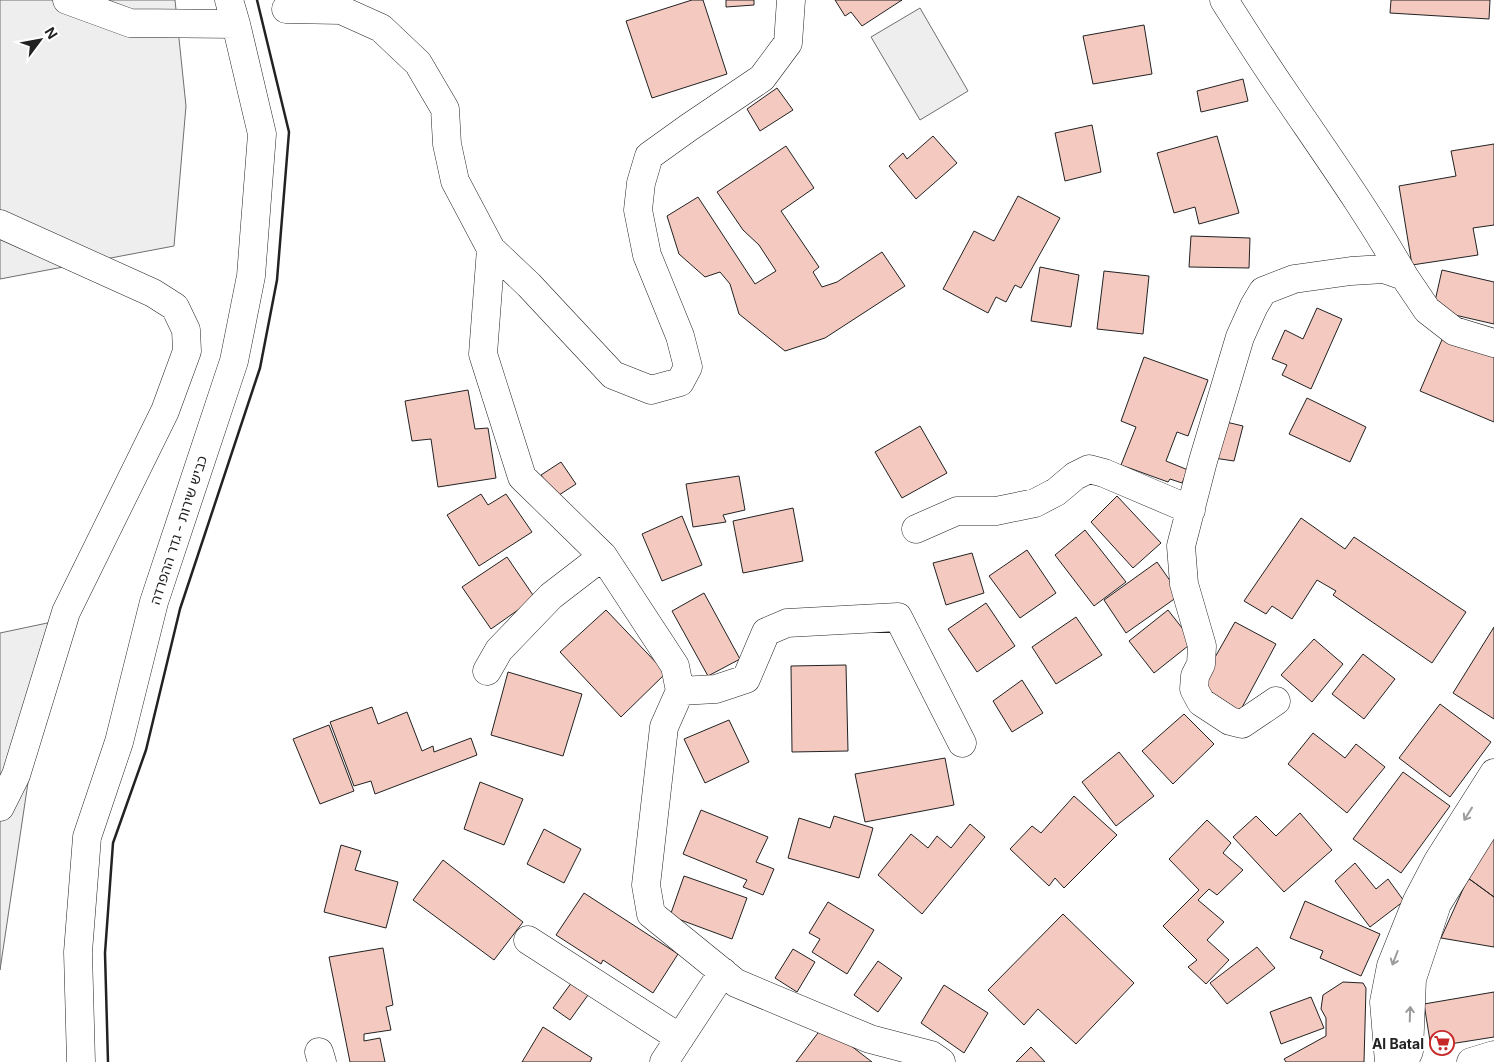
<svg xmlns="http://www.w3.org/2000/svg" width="1494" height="1062" viewBox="0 0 1494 1062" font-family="Inter,'Noto Sans Hebrew',sans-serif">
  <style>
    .green { fill: #eee; stroke: #6f6f6f }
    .building { fill: #f3c9c0; stroke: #222 }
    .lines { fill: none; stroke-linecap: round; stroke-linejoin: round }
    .minor-casing { stroke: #222; stroke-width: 29 }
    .major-casing { stroke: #222; stroke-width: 29 }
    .minor { stroke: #fff; stroke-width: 28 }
    .major { stroke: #fff; stroke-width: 28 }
    .wall { stroke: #222; stroke-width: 2.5 }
    .oneway { stroke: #9c9c9c }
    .labels { text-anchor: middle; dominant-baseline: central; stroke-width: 4; stroke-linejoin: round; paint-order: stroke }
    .street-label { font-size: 14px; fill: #222; stroke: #fff }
    .poi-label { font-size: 14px; font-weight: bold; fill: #222; stroke: #fff; text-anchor: end }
  </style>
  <rect width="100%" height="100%" fill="#fff"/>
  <!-- green -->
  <path class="green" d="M0 0H175L186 106 174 246 0 279Z
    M920 8 968 91 920 120 871 37Z
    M52 622 0 970V633Z"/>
  <!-- building -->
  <path class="building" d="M692 0H703L727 74 652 98 626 21Z
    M726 0H754V5L726 7Z
    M835 0H902L862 26 851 12 845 16Z
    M1391 0H1490L1489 19 1390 13Z
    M1144 25 1152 74 1093 84 1083 36Z
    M1243 79 1248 101 1201 112 1197 91Z
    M777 88 793 110 760 131 747 109Z
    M1092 125 1101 172 1065 181 1055 133Z
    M933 136 957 163 916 199 889 166 903 153 907 159Z
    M1217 136 1239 213 1199 224 1195 207 1174 213 1157 153Z
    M1494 144V225L1473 228 1478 255 1412 265 1399 186 1456 176 1451 151Z
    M786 146 814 188 781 211 819 267 813 272 822 287 837 282 882 252 905 286 825 338 785 351 739 314 730 284 720 272 705 277 679 254 667 216 698 197 755 284 776 271 759 245 743 230 717 192Z
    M1018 196 1060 218 1021 288 1015 285 1006 302 996 297 988 313 943 289 974 231 994 241Z
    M1191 236 1250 238 1249 268 1189 267Z
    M1040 267 1079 275 1071 327 1031 321Z
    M1442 270 1494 282V324L1433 310Z
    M1104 271 1149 276 1143 334 1097 329Z
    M1317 308 1342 319 1311 389 1282 375 1287 365 1272 359 1285 330 1303 339Z
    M1444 335 1494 356V422L1420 391Z
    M1144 357 1208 380 1188 436 1177 432 1166 461 1188 470 1182 483 1170 479 1168 482 1121 465 1136 427 1121 421Z
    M468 390 475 429 488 428 496 478 438 487 431 439 412 441 405 401Z
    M1307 398 1366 427 1350 462 1289 434Z
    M1222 421 1243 426 1234 461 1214 458Z
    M920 426 947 473 902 498 875 452Z
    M561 462 576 484 556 497 541 475Z
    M739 476 745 510 723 515 726 522 693 527 686 484Z
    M481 494 488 505 506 494 532 532 479 566 447 515Z
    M1117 496 1161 543 1133 568 1091 522Z
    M793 508 803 561 743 573 733 521Z
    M682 516 702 565 662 581 642 534Z
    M1301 518 1345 549 1354 537 1466 612 1432 663 1333 595 1336 591 1317 580 1292 619 1272 606 1266 614 1244 601Z
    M1085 530 1126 582 1094 606 1055 555Z
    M1027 550 1056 593 1020 618 989 576Z
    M972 553 984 593 946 605 933 563Z
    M507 557 535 598 491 629 462 587Z
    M1157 562 1180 595 1126 633 1104 600Z
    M704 593 740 659 708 676 672 611Z
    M986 603 1015 646 977 672 948 629Z
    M606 610 666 673 621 717 560 652Z
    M1168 610 1193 642 1154 673 1129 641Z
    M1076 617 1102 655 1056 684 1032 647Z
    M1235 622 1276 644 1239 713 1197 689Z
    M1494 627V719L1453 693Z
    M1314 639 1343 664 1312 702 1281 675Z
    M1363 654 1395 679 1364 719 1332 694Z
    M846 665 848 751 792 752 791 666Z
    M508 672 582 694 563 756 491 735Z
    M1022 680 1043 713 1012 732 993 701Z
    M1440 704 1491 742 1450 797 1399 758Z
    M372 707 378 724 407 712 422 751 433 746 434 752 471 738 477 755 375 794 371 781 354 786 330 722Z
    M1184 714 1214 744 1173 784 1142 751Z
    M729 720 749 762 705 783 684 739Z
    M329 725 354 791 320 804 293 739Z
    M1313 733 1345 758 1356 744 1385 767 1347 813 1288 764Z
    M1119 752 1154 796 1116 826 1082 782Z
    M945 758 954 805 865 822 855 774Z
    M1403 772 1450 806 1401 873 1353 839Z
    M480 782 523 799 504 845 464 829Z
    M1074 796 1117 835 1064 888 1055 878 1049 886 1010 849 1032 826 1041 833Z
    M701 810 768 837 756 862 774 869 763 895 743 887 747 880 683 854Z
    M1300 813 1332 850 1284 892 1233 837 1256 816 1276 836Z
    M834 816 873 828 859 878 788 858 799 818 830 828Z
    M1207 820 1231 843 1223 853 1243 870 1217 895 1209 889 1198 900 1224 922 1207 940 1229 960 1206 984 1188 967 1197 960 1163 926 1199 890 1169 859Z
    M970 824 985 837 922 914 878 875 911 834 928 848 937 836 951 848Z
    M544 829 581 849 564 883 527 864Z
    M1494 833V897L1468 878Z
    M341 845 361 851 355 870 398 882 386 928 324 912Z
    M443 860 523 922 494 960 413 900Z
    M1355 863 1376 889 1388 879 1404 901 1370 927 1335 881Z
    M684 876 747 898 732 939 670 916Z
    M1468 878 1494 897V947L1441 938Z
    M584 893 678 954 653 993 603 960 601 964 556 935Z
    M1305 901 1380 934 1361 976 1320 958 1323 951 1290 938Z
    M828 902 874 930 847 974 812 952 820 939 809 933Z
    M1063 914 1134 983 1076 1044 1038 1009 1024 1025 988 990Z
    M1257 947 1275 968 1227 1004 1210 983Z
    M383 948 393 1005 386 1007 391 1030 364 1034V1041L380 1038 385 1062H350L329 957Z
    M793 949 815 962 797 992 775 978Z
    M878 961 902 978 878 1012 854 995Z
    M572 982 588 995 570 1020 553 1008Z
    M1343 982 1363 983 1366 988 1364 1062H1286L1284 1059 1326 1036V1018L1321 1009 1323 995Z
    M944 985 988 1013 964 1053 921 1023Z
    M1494 992V1037L1431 1047 1424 1004Z
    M1311 997 1324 1028 1281 1044 1270 1012Z
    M824 1025 872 1062H796Z
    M543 1027 592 1058 590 1062H522Z
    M1031 1047 1045 1062H1016Z"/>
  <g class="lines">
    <defs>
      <path id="minor" d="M67 0 130 23 236 24
        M791 0 788 43 762 78 688 128 649 156 641 183 638 210 647 255 680 336 688 367 680 382 651 390 613 375 529 285 491 249 483 354 522 477 603 556 675 666 680 691 664 727 646 885 651 914 736 983 870 1039 931 1055 941 1062
        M1224 0C1243 30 1262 60 1282 89 1324 151 1367 211 1404 276
        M286 9 341 10 381 28 418 63 445 109 447 144 455 181 491 249
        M0 224 153 293 175 307 186 330 187 351 165 411 66 612 16 775 0 807
        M916 529 957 511H996L1035 503 1056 492 1075 476 1089 469 1104 473 1191 510
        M487 671 499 650 551 596 603 556
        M680 691 716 689 746 679 766 632 787 623 898 617 962 743
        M1276 701 1242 724 1230 721 1201 702 1194 689 1195 676 1201 664 1202 646 1184 584 1181 546 1203 461 1240 337 1254 306 1263 291 1294 279 1351 271 1384 269 1404 276 1427 310 1454 331 1494 343
        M528 940 680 1038
        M319 1052 322 1062
        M81 1062 78 952 87 837 119 742 154 602 234 361 251 276 262 134 236 24 229 0
        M664 1062 723 972
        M1471 1062 1494 1055"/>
      <path id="major" d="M1389 1062 1384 1002 1391 966 1417 901 1438 861 1494 773
        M1404 1062 1409 1051 1412 979 1437 904 1494 812"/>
    </defs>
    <!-- minor casing -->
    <use href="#minor" class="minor-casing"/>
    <!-- major casing -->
    <use href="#major" class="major-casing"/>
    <!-- minor -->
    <use href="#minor" class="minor"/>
    <!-- major -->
    <use href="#major" class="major"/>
    <!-- wall -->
    <path class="wall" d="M108 1062 105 953 113 843 146 750 180 609 260 368 277 280 289 132 257 0"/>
  </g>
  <!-- one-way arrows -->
  <defs><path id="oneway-shaft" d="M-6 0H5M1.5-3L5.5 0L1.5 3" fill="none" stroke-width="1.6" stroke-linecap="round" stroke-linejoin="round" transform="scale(1.25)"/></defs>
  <g class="oneway">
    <use href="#oneway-shaft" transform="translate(1468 814) rotate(122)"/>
    <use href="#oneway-shaft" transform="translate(1395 958) rotate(111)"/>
    <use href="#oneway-shaft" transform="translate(1410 1014) rotate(-88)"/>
  </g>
  <!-- icons -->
  <defs>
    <symbol id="supermarket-ring" viewBox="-11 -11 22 22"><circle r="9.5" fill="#fff" stroke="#c62828" stroke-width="1.5"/><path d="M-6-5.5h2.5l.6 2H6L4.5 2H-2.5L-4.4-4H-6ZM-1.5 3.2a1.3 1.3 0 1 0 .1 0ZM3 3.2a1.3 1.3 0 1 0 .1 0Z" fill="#c62828"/></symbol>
  </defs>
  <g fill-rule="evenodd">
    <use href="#supermarket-ring" x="1428" y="1029" width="28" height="28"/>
  </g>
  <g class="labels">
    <!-- street labels -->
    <g class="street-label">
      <text transform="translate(178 530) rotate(-72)">כביש שירות - גדר ההפרדה</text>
    </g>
    <!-- poi labels -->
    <g class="poi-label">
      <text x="1424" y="1043">Al Batal</text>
    </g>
  </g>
  <!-- north arrow -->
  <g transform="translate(40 40) rotate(58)" stroke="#ffffff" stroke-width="4" paint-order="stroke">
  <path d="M0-4L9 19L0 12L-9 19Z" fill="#222222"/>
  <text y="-8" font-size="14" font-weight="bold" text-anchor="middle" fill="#222222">N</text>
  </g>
</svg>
